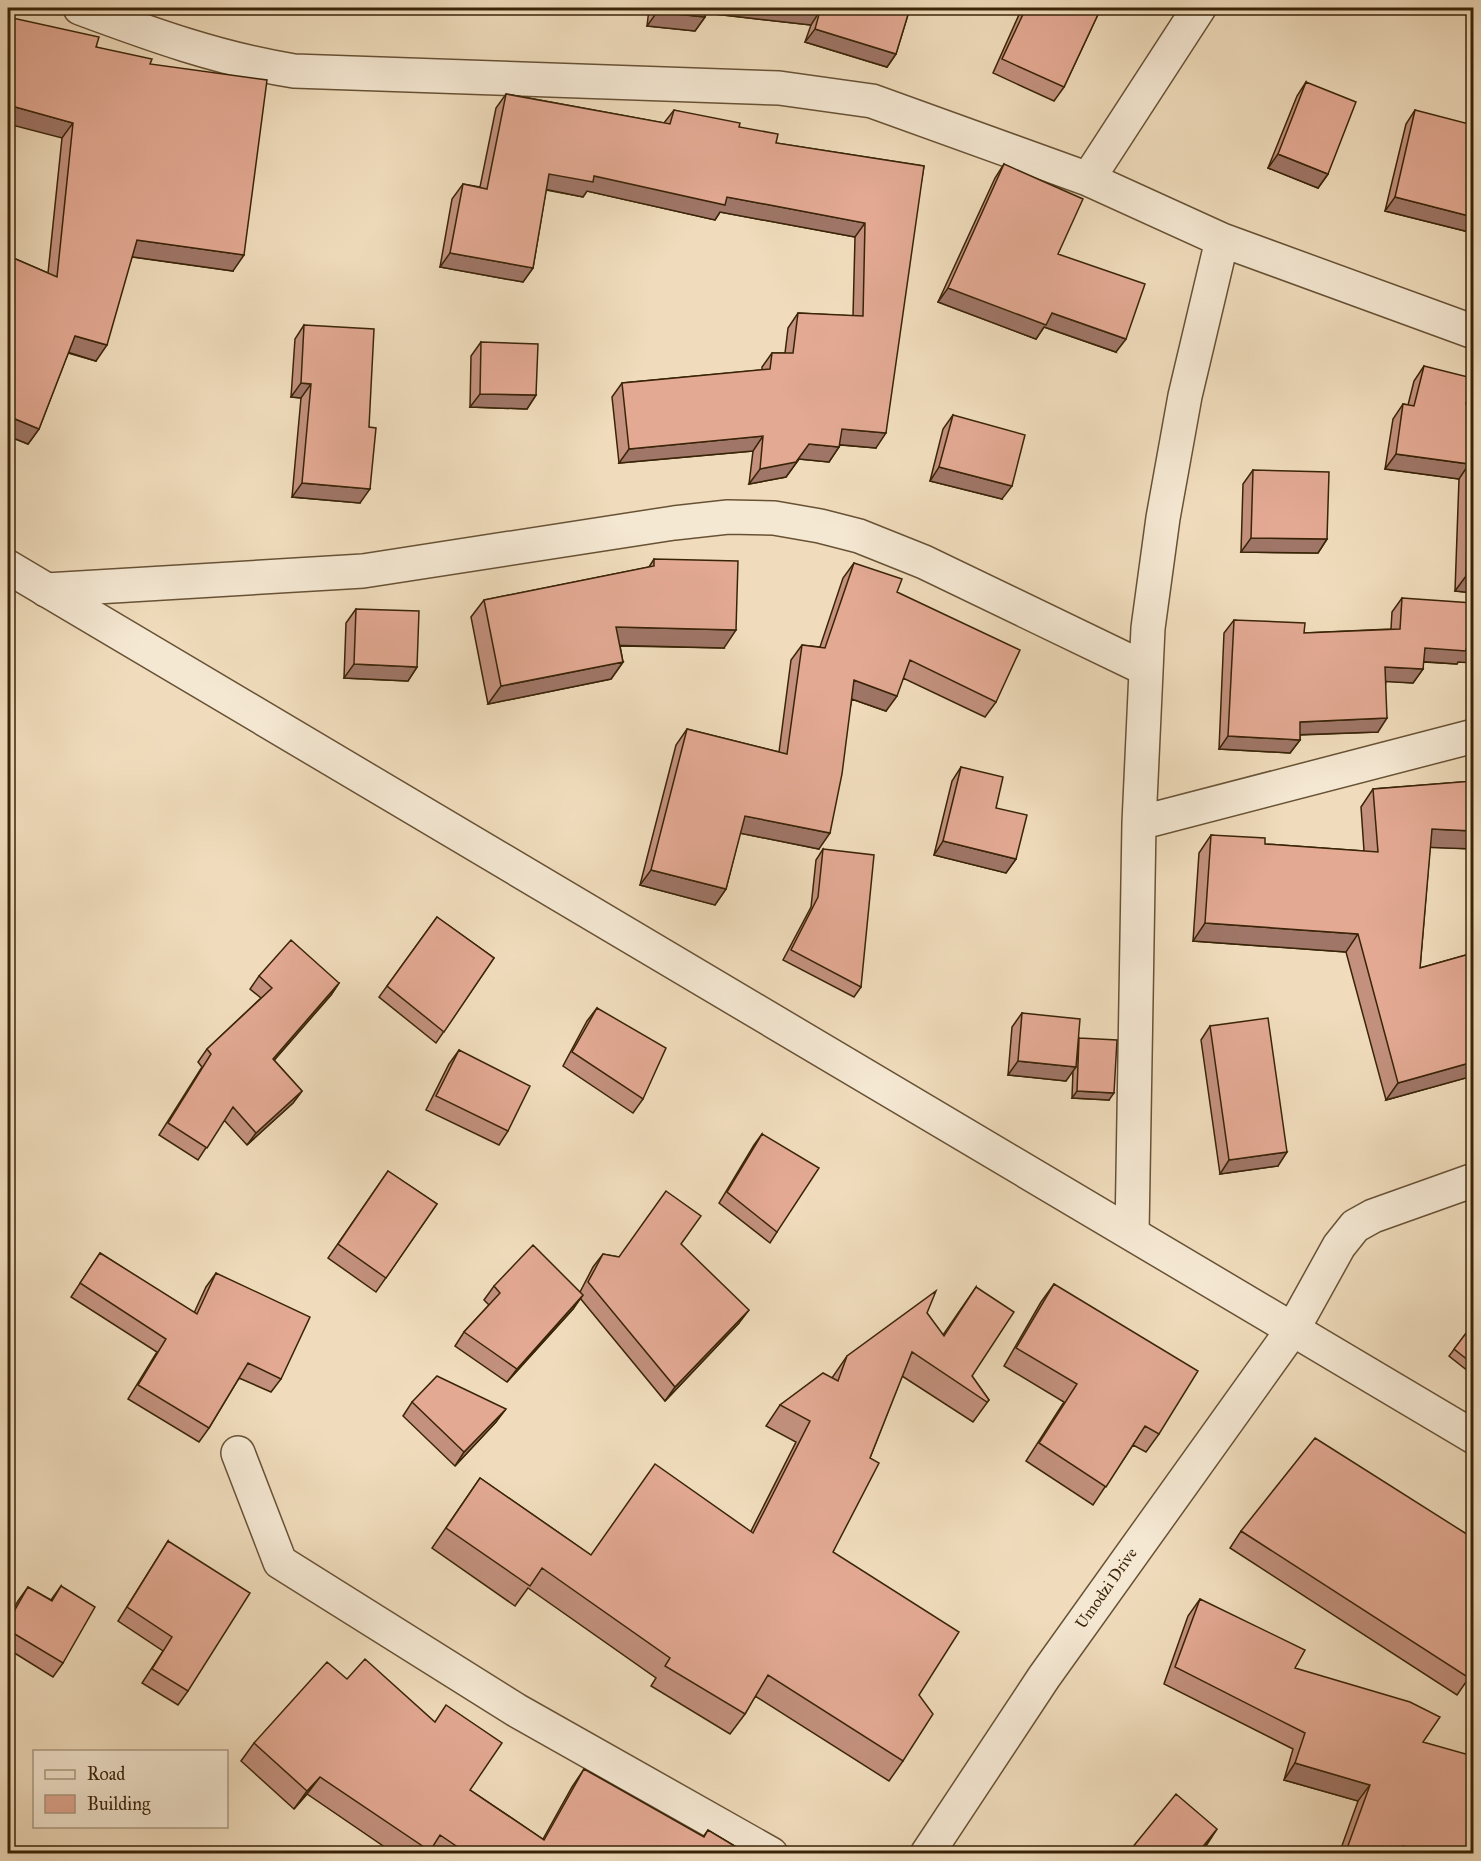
<svg xmlns="http://www.w3.org/2000/svg" width="1481" height="1861" viewBox="0 0 1481 1861" font-family="'IM FELL Great Primer',serif">
  <style>
    .lines { fill: none; stroke-linecap: round; stroke-linejoin: round }
    .minor-casing { stroke: #685235; stroke-width: 36 }
    .tertiary-casing { stroke: #685235; stroke-width: 36 }
    .minor { stroke: #f5e8d3; stroke-width: 33 }
    .tertiary { stroke: #f5e8d3; stroke-width: 33 }
    .wall { fill: #c3917e; stroke: #3a2408; stroke-width: 1.5 }
    .shaded-wall { fill: #9f7667; stroke: #3a2408; stroke-width: 1.5 }
    .building { fill: #e3a993; stroke: #3a2408; stroke-width: 1.5 }
    .labels { text-anchor: middle; dominant-baseline: central; stroke-width: 6; stroke-linejoin: round; paint-order: stroke }
    .street-label { font-size: 16px; fill: #3a2408; stroke: #f5e8d3 }
  </style>
  <rect width="100%" height="100%" fill="#f0dcbc"/>
  <filter id="stains"><feTurbulence type="fractalNoise" baseFrequency=".00333" numOctaves="4"/><feColorMatrix values="0 0 0 0 .2 0 0 0 0 .09 0 0 0 0 .02 0 0 0 .5 -.17"/></filter>
  <radialGradient id="worn" r=".72"><stop offset=".6" stop-color="#630" stop-opacity="0"/><stop offset="1" stop-color="#630" stop-opacity=".3"/></radialGradient>
  <g class="lines">
    <defs>
      <path id="minor" d="M80 8C150 34 219 59 294 71L779 88 872 101 1088 179 1222 240 1474 332
        M1088 179 1199 8
        M46 590 363 571 674 523 728 517 774 518 820 526 859 536 924 562 1146 669
        M1139 823 1474 736
        M1132 1233 1139 823 1148 628 1163 518 1185 396 1222 240
        M238 1453 280 1562 516 1710 771 1854
        M927 1854 1044 1677 1293 1329 1339 1246 1355 1226 1373 1216 1474 1180"/>
      <path id="tertiary" d="M8 567 1474 1437"/>
    </defs>
    <!-- minor casing -->
    <use href="#minor" class="minor-casing"/>
    <!-- tertiary casing -->
    <use href="#tertiary" class="tertiary-casing"/>
    <!-- minor -->
    <use href="#minor" class="minor"/>
    <!-- tertiary -->
    <use href="#tertiary" class="tertiary"/>
  </g>
  <!-- wall -->
  <path class="wall" d="M640 8H910L896 54 887 67 805 42 811 25 705 13V17L695 31 647 26 649 9Z
    M1022 8H1101L1064 87 1054 101 993 73Z
    M96 47 150 64 233 271 132 257 96 361 68 353 39 429 28 444 8 436V262L11 257 48 273 62 138Z
    M1306 82 1328 174 1318 188 1268 168 1297 96Z
    M506 94 664 123 674 110 739 127 776 143 924 166 876 448 840 445 829 462 799 459 786 477 749 484 753 451 619 463 612 397 622 383 762 370V367L772 353H785L788 328 798 313 853 316 855 237 720 212 715 220 587 191 583 197 546 190 533 268 523 282 440 267 452 199 463 184 480 187 496 108Z
    M1415 110 1471 151H1473V233L1385 211 1406 124Z
    M1004 164 1058 254 1116 352 1044 327 1036 339 938 302 995 178Z
    M304 325 369 427 360 503 292 497 301 398 291 397 295 339Z
    M481 342 536 395 527 409 470 407 471 356Z
    M1424 366 1466 404 1473 406V593L1455 591 1459 479 1385 469 1393 419 1403 404 1408 405 1414 381Z
    M953 415 1002 499 930 481 943 429Z
    M1253 470 1327 539 1318 553 1241 552 1243 484Z
    M654 559 724 648 620 646 623 662 611 679 488 704 471 617 484 600 649 567Z
    M854 563 897 592 996 702 985 717 903 678 886 711 852 699 819 849 740 833 726 889 715 905 640 885 676 745 687 729 779 752 791 660 802 645 820 647 843 578Z
    M1402 598 1458 662 1457 664 1423 662V669L1413 683 1386 681 1378 732 1300 735V740L1290 753 1219 749 1224 633 1234 620 1304 633 1391 629 1392 612Z
    M356 609 417 667 408 681 344 678 346 623Z
    M961 767 996 808 1016 859 1006 873 934 855 952 781Z
    M1473 781V849L1430 847 1420 968 1473 953V1076L1386 1100 1346 952 1193 941 1199 853 1211 835 1265 844 1364 851 1361 807 1373 789Z
    M823 849 861 987 854 997 783 960 811 907 816 860Z
    M437 917 494 958 436 1043 379 997Z
    M259 976 339 983 331 995 274 1060 302 1091 293 1103 247 1145 224 1120 198 1160 159 1135 202 1067 198 1062 207 1049 261 998 250 989Z
    M597 1008 643 1099 633 1113 563 1066 587 1021Z
    M1022 1013 1078 1040 1079 1038 1109 1100 1072 1098 1073 1070 1066 1081 1008 1075 1012 1027Z
    M1210 1026 1278 1166 1220 1174 1201 1040Z
    M459 1050 508 1131 499 1145 426 1110 449 1064Z
    M762 1134 777 1232 770 1243 719 1203 754 1145Z
    M388 1171 437 1204 376 1292 328 1258Z
    M681 1244 739 1323 665 1401 580 1298 573 1309 507 1382 455 1346 464 1332 489 1305 484 1300 494 1286 580 1292 593 1267 603 1254 619 1257Z
    M100 1253 194 1313 206 1287 216 1273 281 1379 271 1392 239 1378 209 1428 199 1442 128 1399 157 1352 71 1297Z
    M1054 1284 1159 1434 1146 1452 1133 1445 1093 1505 1026 1461 1064 1402 1004 1366 1041 1302Z
    M976 1287 972 1376 989 1400 973 1422 902 1376 833 1552 919 1695 903 1761 889 1781 755 1696 745 1714 730 1734 651 1686 656 1678 528 1588 515 1606 432 1548 480 1478 591 1555 751 1531 796 1442 766 1426 780 1405 832 1378 847 1356 927 1313 943 1335Z
    M1473 1324V1375L1449 1356Z
    M412 1402 496 1422 455 1466 403 1416Z
    M1241 1531 1473 1672 1457 1695 1230 1548Z
    M168 1541 188 1691 178 1705 142 1683 163 1651 118 1621Z
    M61 1586 63 1663 53 1677 8 1649V1619L18 1601 28 1587 51 1600Z
    M1200 1599 1295 1668 1423 1742 1473 1854H1339L1358 1801 1284 1780 1293 1749 1164 1684 1188 1616Z
    M254 1743 470 1790 543 1839 572 1787 584 1769 703 1837 708 1830 748 1854H430L428 1853V1854H395L307 1794 294 1809 241 1761Z"/>
  <!-- shaded-wall -->
  <path class="shaded-wall" d="M700 8H788L820 11 811 25 697 12Z
    M657 12 705 17 695 31 647 26Z
    M815 29 896 54 887 67 805 42Z
    M8 105 73 123 62 138 8 124Z
    M1278 154 1328 174 1318 188 1268 168Z
    M549 174 594 176 727 197 865 223 855 237 720 212 715 220 587 191 583 197 539 188Z
    M1395 197 1473 217V233L1385 211Z
    M137 240 244 255 233 271 126 256Z
    M450 253 533 268 523 282 440 267Z
    M948 288 1052 313 1126 339 1116 352 1044 327 1036 339 938 302Z
    M75 336 107 345 96 361 64 351Z
    M301 383 311 384 301 398 291 397Z
    M480 394 536 395 527 409 470 407Z
    M8 416 39 429 28 444 8 436Z
    M842 429 886 433 876 448 832 444Z
    M763 436 753 451 619 463 629 449Z
    M809 444 839 447 829 462 799 459 786 477 749 484 760 469Z
    M1396 454 1469 464 1459 479 1385 469Z
    M939 467 1012 486 1002 499 930 481Z
    M302 483 370 489 360 503 292 497Z
    M1251 538 1327 539 1318 553 1241 552Z
    M1466 576 1473 577V593L1455 591Z
    M616 627 736 630 724 648 604 645Z
    M1425 648 1473 649V663L1458 662 1457 664 1415 661Z
    M623 662 611 679 488 704 501 686Z
    M354 664 417 667 408 681 344 678Z
    M1385 667 1423 669 1413 683 1376 681Z
    M854 680 897 696 886 711 843 696Z
    M1387 718 1378 732 1291 735 1300 722Z
    M1228 736 1300 740 1290 753 1219 749Z
    M745 816 830 833 819 849 734 832Z
    M1432 829 1473 831V849L1419 847Z
    M943 841 1016 859 1006 873 934 855Z
    M651 870 726 889 715 905 640 885Z
    M1205 923 1358 934 1346 952 1193 941Z
    M339 983 331 995 264 1072 273 1059Z
    M1018 1061 1076 1067 1066 1081 1008 1075Z
    M1473 1062V1076L1386 1100 1398 1083Z
    M302 1091 293 1103 247 1145 256 1133Z
    M1077 1091 1114 1093 1109 1100 1072 1098Z
    M1287 1152 1278 1166 1220 1174 1229 1160Z
    M583 1295 573 1309 507 1382 517 1369Z
    M749 1310 739 1323 665 1401 675 1387Z
    M506 1409 496 1422 455 1466 464 1452Z
    M1295 1763 1370 1785 1358 1801 1284 1780Z
    M320 1777 307 1794 294 1809 307 1791Z
    M1217 1829 1206 1846 1199 1854H1197Z
    M1403 1846 1430 1854H1398Z"/>
  <!-- building -->
  <path class="building" d="M657 8H706L705 17 657 12Z
    M788 8H910L896 54 815 29 820 11Z
    M1026 8H1101L1064 87 1002 59Z
    M8 17 99 37 96 47 152 59 150 64 267 80 244 255 137 240 107 345 75 336 39 429 8 416V265L11 257 57 277 73 123 8 105Z
    M1306 82 1356 102 1328 174 1278 154Z
    M506 94 670 124 674 110 740 123 739 127 778 134 776 143 924 166 886 433 842 429 839 447 809 444 796 462 760 469 763 436 629 449 622 383 770 369 772 353H793L798 313 863 316 865 223 727 197 725 205 594 176 593 182 549 174 533 268 450 253 463 184 487 189Z
    M1415 110 1473 125V139L1471 151H1473V217L1395 197Z
    M1004 164 1083 199 1058 254 1145 284 1126 339 1052 313 1046 325 948 288Z
    M304 325 374 329 369 427 376 428 370 489 302 483 311 384 301 383Z
    M481 342 538 344 536 395 480 394Z
    M1424 366 1472 378 1466 404 1473 406V577L1466 576 1469 464 1396 454 1403 404 1414 406Z
    M953 415 1025 435 1012 486 939 467Z
    M1253 470 1329 472 1327 539 1251 538Z
    M654 559 738 561 736 630 616 627 623 662 501 686 484 600 654 566Z
    M854 563 902 579 897 592 1020 650 996 702 910 660 897 696 854 680 842 774 830 833 745 816 726 889 651 870 687 729 787 754 802 645 825 648Z
    M1402 598 1473 603V649H1466V651L1425 648 1423 669 1385 667 1387 718 1300 722V740L1228 736 1234 620 1305 623 1304 633 1400 629Z
    M356 609 419 611 417 667 354 664Z
    M961 767 1003 777 996 808 1027 815 1016 859 943 841Z
    M1473 781V831L1432 829 1420 968 1473 953V1062L1398 1083 1358 934 1205 923 1211 835 1265 838V844L1378 852 1373 789Z
    M823 849 874 855 861 987 791 950 818 897Z
    M437 917 494 958 444 1032 387 986Z
    M291 940 339 983 273 1059 302 1091 256 1133 233 1107 207 1148 168 1123 211 1054 207 1049 272 988 259 976Z
    M597 1008 666 1048 643 1099 572 1052Z
    M1022 1013 1080 1019 1076 1067 1018 1061Z
    M1268 1018 1287 1152 1229 1160 1210 1026Z
    M1079 1038 1117 1040 1114 1093 1077 1091Z
    M459 1050 530 1086 508 1131 436 1096Z
    M762 1134 819 1168 777 1232 727 1192Z
    M388 1171 437 1204 386 1278 338 1244Z
    M666 1191 701 1216 681 1244 749 1310 675 1387 588 1282 603 1254 619 1257Z
    M533 1245 583 1295 517 1369 464 1332 500 1293 494 1286Z
    M100 1253 197 1314 216 1273 310 1317 281 1379 248 1363 209 1428 138 1385 166 1339 80 1283Z
    M1054 1284 1198 1371 1159 1434 1145 1426 1106 1487 1039 1443 1077 1384 1016 1348Z
    M976 1287 1014 1312 972 1376 989 1400 987 1402 912 1352 870 1458 879 1463 833 1552 959 1632 919 1695 933 1714 903 1761 768 1675 745 1714 665 1666 670 1658 542 1568 530 1586 446 1528 480 1478 591 1555 655 1464 753 1533 810 1421 780 1405 823 1373 838 1381 847 1356 936 1291 927 1313 944 1336Z
    M1473 1324V1364L1454 1349Z
    M437 1376 506 1409 464 1452 412 1402Z
    M1315 1438 1473 1538V1672L1469 1678 1241 1531Z
    M168 1541 250 1593 188 1691 152 1669 172 1637 127 1607Z
    M61 1586 95 1607 63 1663 8 1630V1622L28 1587 52 1601Z
    M1200 1599 1305 1650 1295 1668 1410 1702 1440 1717 1423 1742 1473 1756V1854H1430L1403 1846V1854H1345L1370 1785 1295 1763 1305 1733 1175 1667Z
    M365 1659 435 1722 446 1705 502 1743 470 1790 544 1840 584 1769 704 1837 708 1830 748 1854H468L440 1835 430 1851 320 1777 307 1791 254 1743 327 1662 347 1679Z
    M1176 1794 1217 1829 1197 1854H1127Z"/>
  <g class="labels">
    <!-- street labels -->
    <g class="street-label">
      <text transform="translate(1106 1588) rotate(-55)">Umodzi Drive</text>
    </g>
  </g>
  <!-- margin -->
  <rect width="1481" height="1861" fill="none" stroke="#f0dcbc" stroke-width="30"/>
  <rect x="9" y="9" width="1463" height="1843" fill="none" stroke="#3a2408" stroke-width="3"/>
  <rect x="15" y="15" width="1451" height="1831" fill="none" stroke="#3a2408" stroke-width="1.5"/>
  <!-- legend -->
  <rect x="33" y="1750" width="195" height="78" fill="#f5e8d3" stroke="#aa9a82" stroke-width="1.5"/>
  <rect x="45" y="1770" width="30" height="9" fill="#f5e8d3" stroke="#aa9a82" stroke-width="1.5"/>
  <text x="87" y="1780" font-size="18" fill="#3a2408">Road</text>
  <rect x="45" y="1795" width="30" height="18" fill="#e3a993" stroke="#aa9a82" stroke-width="1.5"/>
  <text x="87" y="1810" font-size="18" fill="#3a2408">Building</text>
  <rect width="100%" height="100%" filter="url(#stains)"/>
  <rect width="100%" height="100%" fill="url(#worn)"/>
</svg>
